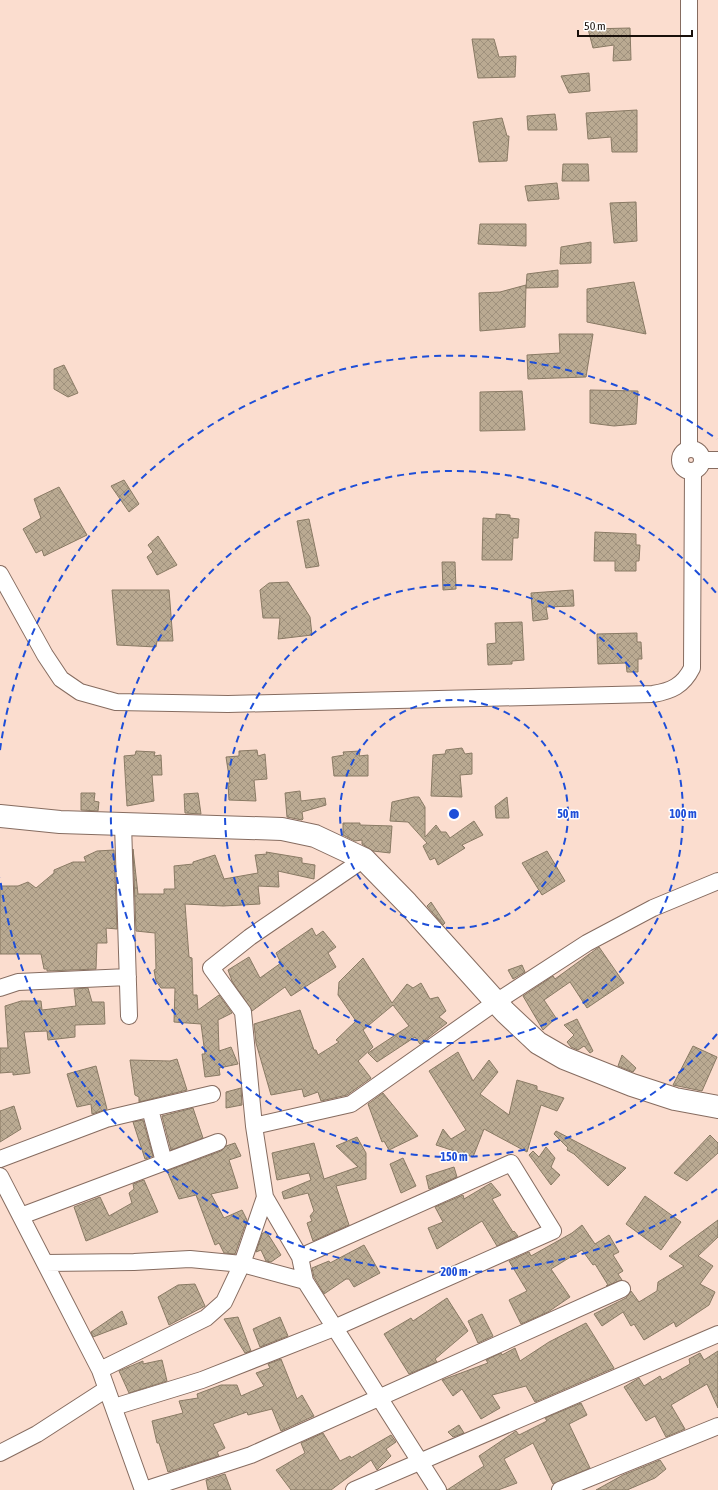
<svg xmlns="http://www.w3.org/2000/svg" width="718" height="1490" viewBox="0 0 718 1490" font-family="'Asap Condensed',sans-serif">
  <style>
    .building { fill: url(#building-cross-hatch); stroke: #897a64 }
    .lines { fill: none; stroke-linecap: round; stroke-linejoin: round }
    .street-casing { stroke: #866c60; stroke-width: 18 }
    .secondary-casing { stroke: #866c60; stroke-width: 24 }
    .street { stroke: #fff; stroke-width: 16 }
    .secondary { stroke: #fff; stroke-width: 22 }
    .ring { fill: none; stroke: #1d4ed8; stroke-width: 2; stroke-dasharray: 7 5 }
    .centre { fill: #1d4ed8; stroke: #fff; stroke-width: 2 }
    .ring-label { font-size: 12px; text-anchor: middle; font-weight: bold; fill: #1d4ed8; stroke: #fff; stroke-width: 3; stroke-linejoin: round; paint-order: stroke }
  </style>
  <defs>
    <pattern id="building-cross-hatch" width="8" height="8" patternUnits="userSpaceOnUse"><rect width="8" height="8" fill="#baaa92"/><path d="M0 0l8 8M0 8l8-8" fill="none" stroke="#9f917d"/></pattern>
  </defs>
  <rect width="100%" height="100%" fill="#fbddcf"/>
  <!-- building -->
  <path class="building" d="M630 28 631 60 613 61 614 45 593 48 588 29Z
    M472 39H494L499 57 516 56 515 77 478 78Z
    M589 73 590 91 569 93 561 76Z
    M637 110V152H612L611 137 588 139 586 113Z
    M555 114 557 130H528L527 116Z
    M502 118 507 136H509L507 161 479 162 473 122Z
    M563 164H588L589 181H562Z
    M557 183 559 199 528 201 525 186Z
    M636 202 637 241 614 243 610 203Z
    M480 224H526V246L478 244Z
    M591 242V263L560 264 561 247Z
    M558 270V287L526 288 527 274Z
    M634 282 646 334 587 322V289Z
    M526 285 525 327 480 331 479 293 500 292Z
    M559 334H593L586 377 528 379 527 355 560 353Z
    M64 365 78 393 68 397 54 389V369Z
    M590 390 638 391 636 424 614 426 590 423Z
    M522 391 525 430 480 431V392Z
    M124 480 139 504 129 512 111 486Z
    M59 487 87 535 44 556 42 550 36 553 23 529 41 518 34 499Z
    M496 514 510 515V518L519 519 518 538H513L512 560H482L483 518 496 519Z
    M309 519 319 566 306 568 297 521Z
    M595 532 636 534V545H640L639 561H636V571H615V561H594Z
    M158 536 177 565 157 575 147 557 153 552 148 545Z
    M442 562H455L456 589 443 590Z
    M288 582 310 617 312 635 278 639 280 618H263L260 590 269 583Z
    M112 590H169L173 641H157L156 647 117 645Z
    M573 590 574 606 546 607 548 619 533 621 531 593Z
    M522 622 524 660 512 661V664L488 665 487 644 496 643 495 623Z
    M637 633V642H641L642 659H638V672H627L626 663 598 664 597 634Z
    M462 748 465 754 472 753V774L460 775 462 797 431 796 433 755 445 754 446 750Z
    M257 750 258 756 265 754 267 779 254 780 256 801 229 800 228 783H230L226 757 239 756V751Z
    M136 751 155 752 154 756 161 755 162 775H152L154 801 127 806 124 756 135 755Z
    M360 751 359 756 368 755V776H334L332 757 344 755 343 752Z
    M300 791 301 801 325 798 326 805 302 812 303 819 302 820 287 817 285 793Z
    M81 793H95L94 801 99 802 98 811 81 810Z
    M198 793 201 814 185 813 184 794Z
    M414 797H419L425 807V837L436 825 441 832H446L450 838 474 821 483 835 462 845 465 848 438 865 435 858 430 860 423 846 427 843 408 822 390 821 392 802Z
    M507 797 509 818H496L495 806Z
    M343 823H360V825L392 826 390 853 373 851 362 844V840L355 841 343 835Z
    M133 849 138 894H164V889H175L174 866 193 864V862L215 855 224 879 258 873 255 855 267 854 266 852 302 858V863L315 865 314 879 278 871 279 887 258 886 260 904 223 906 185 904 189 957 192 958 193 995H197L198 1010 219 995 232 1013 218 1020 219 1051 231 1047 238 1064 219 1068 220 1075 205 1077 202 1054H205L201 1024 174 1022 175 988H161L156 981 154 970 156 969 155 933 136 931Z
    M114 850 117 929 106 928 107 943H97L96 969 47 971V969H44L41 954H0V886H18L28 882 36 888 54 873V870L73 862H86L84 857 97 851Z
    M547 851 565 881 542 895 522 863Z
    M431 902 445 923 443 925 427 906Z
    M312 928 316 936 323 931 336 947 328 953 336 967 291 996 285 987 252 1011 232 981 228 970 249 957 260 978 281 963 276 953Z
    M599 947 624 983 587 1008 570 982 544 1000 556 1018 543 1030 523 996 553 976 555 979Z
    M363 958 392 1003 407 984 413 988 421 983 430 999 438 997 446 1011 439 1017 447 1023 420 1044 415 1037 377 1062 368 1053 409 1026 393 1005 363 1030 373 1047 358 1061 371 1078 347 1095 321 1101 318 1092 304 1097 302 1089 271 1095 256 1043 254 1024 300 1010 314 1050H316L318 1055 339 1042 336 1040 356 1021 338 995 339 982Z
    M522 965 525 972 513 979 508 970Z
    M88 988 92 1002H104L105 1024 75 1025V1037L48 1040 47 1031 24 1032 30 1073 13 1075V1072L0 1073V1048H8L5 1006 21 1001H41L42 1010 76 1006 74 989Z
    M577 1019 593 1051 590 1053 584 1046 578 1050 571 1047 567 1042 574 1035 564 1025Z
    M693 1046 717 1057 702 1091 673 1085Z
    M458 1052 473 1081 489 1060 498 1072 480 1094 509 1115 517 1080 537 1086V1090L564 1098 557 1111 541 1105 527 1152 484 1129 473 1157 436 1145 443 1129 451 1139 466 1130 429 1071Z
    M622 1055 636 1068 633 1072 618 1066Z
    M177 1059 187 1090 139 1102V1097L135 1095 130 1060 170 1061Z
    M96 1066 107 1109 92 1114 91 1104 77 1107 67 1074Z
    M241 1088 242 1105 226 1108V1092Z
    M383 1093 418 1136 389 1150 384 1141 382 1142 368 1104Z
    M14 1106 21 1129 0 1142V1111Z
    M193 1108 203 1138 171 1150 162 1116Z
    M143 1120 153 1156 145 1159 133 1122Z
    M556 1131 573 1140 626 1168 608 1186 574 1154 567 1150 568 1148 554 1134Z
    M710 1135 718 1143V1153L687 1181 674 1173Z
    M357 1137 366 1153V1179L336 1186 349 1225 313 1241 307 1223 312 1221 310 1216 314 1211 308 1193 284 1199 282 1192 311 1180 309 1173 277 1180 272 1153 314 1143 324 1179 358 1167 336 1146Z
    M235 1143 241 1156 229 1160 238 1188 211 1194 224 1218 242 1210 247 1220 235 1254 224 1253 219 1243 215 1245 196 1195 179 1199 167 1171 221 1151 226 1146Z
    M546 1147 555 1158 551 1167 560 1175 551 1185 529 1155 533 1151 539 1157Z
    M403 1158 416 1186 401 1193 390 1164Z
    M454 1167 457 1177 429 1189 426 1176Z
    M144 1180 158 1212 86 1241 74 1207 100 1197 109 1216 132 1203 129 1193 134 1189 133 1184Z
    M491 1183 501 1195 492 1199 513 1232 514 1231 518 1236 497 1246 482 1221 437 1249 428 1228 443 1222 435 1207 463 1195 464 1199Z
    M645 1196 681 1222 661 1250 626 1224Z
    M718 1220V1237L698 1256 713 1266 700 1284 715 1292 709 1305 676 1327 674 1322 644 1340 634 1324 631 1326 623 1312 602 1326 594 1314 626 1298 631 1291 639 1302 657 1291 658 1282 684 1266 669 1256Z
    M582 1225 595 1244 609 1235 619 1252 613 1255 623 1271 618 1274 622 1280 606 1286 608 1285 595 1264 593 1265 582 1250 551 1269 570 1297 548 1312 521 1324 509 1300 527 1291 509 1261 529 1252 531 1256 572 1233Z
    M266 1231 281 1255 271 1262 266 1261 261 1250 256 1252 262 1234Z
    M364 1245 380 1273 354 1287 349 1279H346L324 1294 314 1277 312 1268 329 1261 330 1263Z
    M195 1284 205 1306 169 1325 158 1297 178 1285Z
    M447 1298 468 1331 435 1359 437 1362 409 1374 384 1334 411 1318 413 1321Z
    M122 1311 127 1324 93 1337 91 1332Z
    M482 1314 493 1336 478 1343 468 1321Z
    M238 1317 251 1351 245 1353 224 1319Z
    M280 1317 288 1336 260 1347 253 1329Z
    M586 1323 614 1368 535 1402 526 1386 492 1395 500 1408 481 1419 462 1389 453 1396 442 1380 488 1363 486 1360 501 1353 502 1355 515 1348 520 1361 549 1342Z
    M718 1351V1408L707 1384 671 1405 685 1429 666 1437 655 1416 646 1421 624 1387 639 1378 644 1386 660 1376 662 1380 690 1364 689 1359 700 1353 704 1360Z
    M281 1359 297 1399 302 1395 314 1416 281 1431 272 1409 248 1415 247 1412 213 1424 225 1448 217 1452 219 1456 168 1472 159 1443H157L152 1421 183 1413 179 1401 198 1398 197 1394 221 1385H237L241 1396 264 1386 256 1373 270 1368 268 1364Z
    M162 1360 167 1381 129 1393 119 1371 143 1361V1364Z
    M581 1403 587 1415 569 1424 590 1468 553 1484 533 1443 504 1459 517 1483 498 1490H447L484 1466 479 1456 516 1431 519 1435 547 1421 545 1418Z
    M459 1425 464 1433 453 1437 448 1432Z
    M323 1433 340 1461 350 1456 351 1458 391 1435 396 1442 386 1449 391 1456 377 1470 371 1460 331 1490H291L276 1470 305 1453 301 1443Z
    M660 1460 666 1469 655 1478 627 1490H596L623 1475Z
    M225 1474 231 1490H208L206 1480Z"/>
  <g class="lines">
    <defs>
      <path id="street" d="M689 0V449
        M680 460a11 11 0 1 1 22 0a11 11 0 1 1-22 0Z
        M703 460H718
        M0 574 45 655 61 679 80 692 116 702 228 704 653 694C671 691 683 686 692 668L693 471
        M123 824 129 1016
        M364 859 250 937 211 968 243 1012 254 1126 265 1197 300 1257 305 1281 438 1490
        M0 988 18 982 128 977
        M150 1109 164 1162
        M254 1126 351 1104 496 1002 587 943 653 908 718 881
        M0 1159 106 1119 212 1094
        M0 1176 100 1370 143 1490
        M21 1216 218 1142
        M45 1263 134 1262 190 1259 242 1264 305 1281
        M100 1370 206 1318 224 1302 242 1264 265 1197
        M114 1407 202 1380 334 1328 553 1231 511 1163 300 1257
        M0 1453 37 1434 105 1390
        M144 1490 251 1455 622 1289
        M354 1490 718 1334
        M560 1490 718 1426"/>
      <path id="secondary" d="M0 816 60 822 282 829 315 836 364 859 407 903 505 1012 538 1043 564 1058 632 1085 675 1099 718 1107"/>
    </defs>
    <!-- street casing -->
    <use href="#street" class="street-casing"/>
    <!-- secondary casing -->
    <use href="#secondary" class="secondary-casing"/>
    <!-- street -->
    <use href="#street" class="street"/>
    <!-- secondary -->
    <use href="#secondary" class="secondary"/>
  </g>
  <!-- distance rings -->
  <g class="ring">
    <circle cx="454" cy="814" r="114"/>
    <circle cx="454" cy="814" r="229"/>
    <path d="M717 1034A343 343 0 1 1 717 594"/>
    <path d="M717 1189A458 458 0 0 1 0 878M0 750A458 458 0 0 1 717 439"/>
  </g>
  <circle cx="454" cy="814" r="6" class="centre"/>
  <g class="ring-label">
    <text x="568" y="818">50 m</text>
    <text x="683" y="818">100 m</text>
    <text x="454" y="1161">150 m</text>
    <text x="454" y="1276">200 m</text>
  </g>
  <!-- scale -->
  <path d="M578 30v6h114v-6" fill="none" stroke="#19100b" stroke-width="2"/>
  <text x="584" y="30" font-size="12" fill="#19100b" stroke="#ffffff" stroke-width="3" paint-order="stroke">50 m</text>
</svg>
